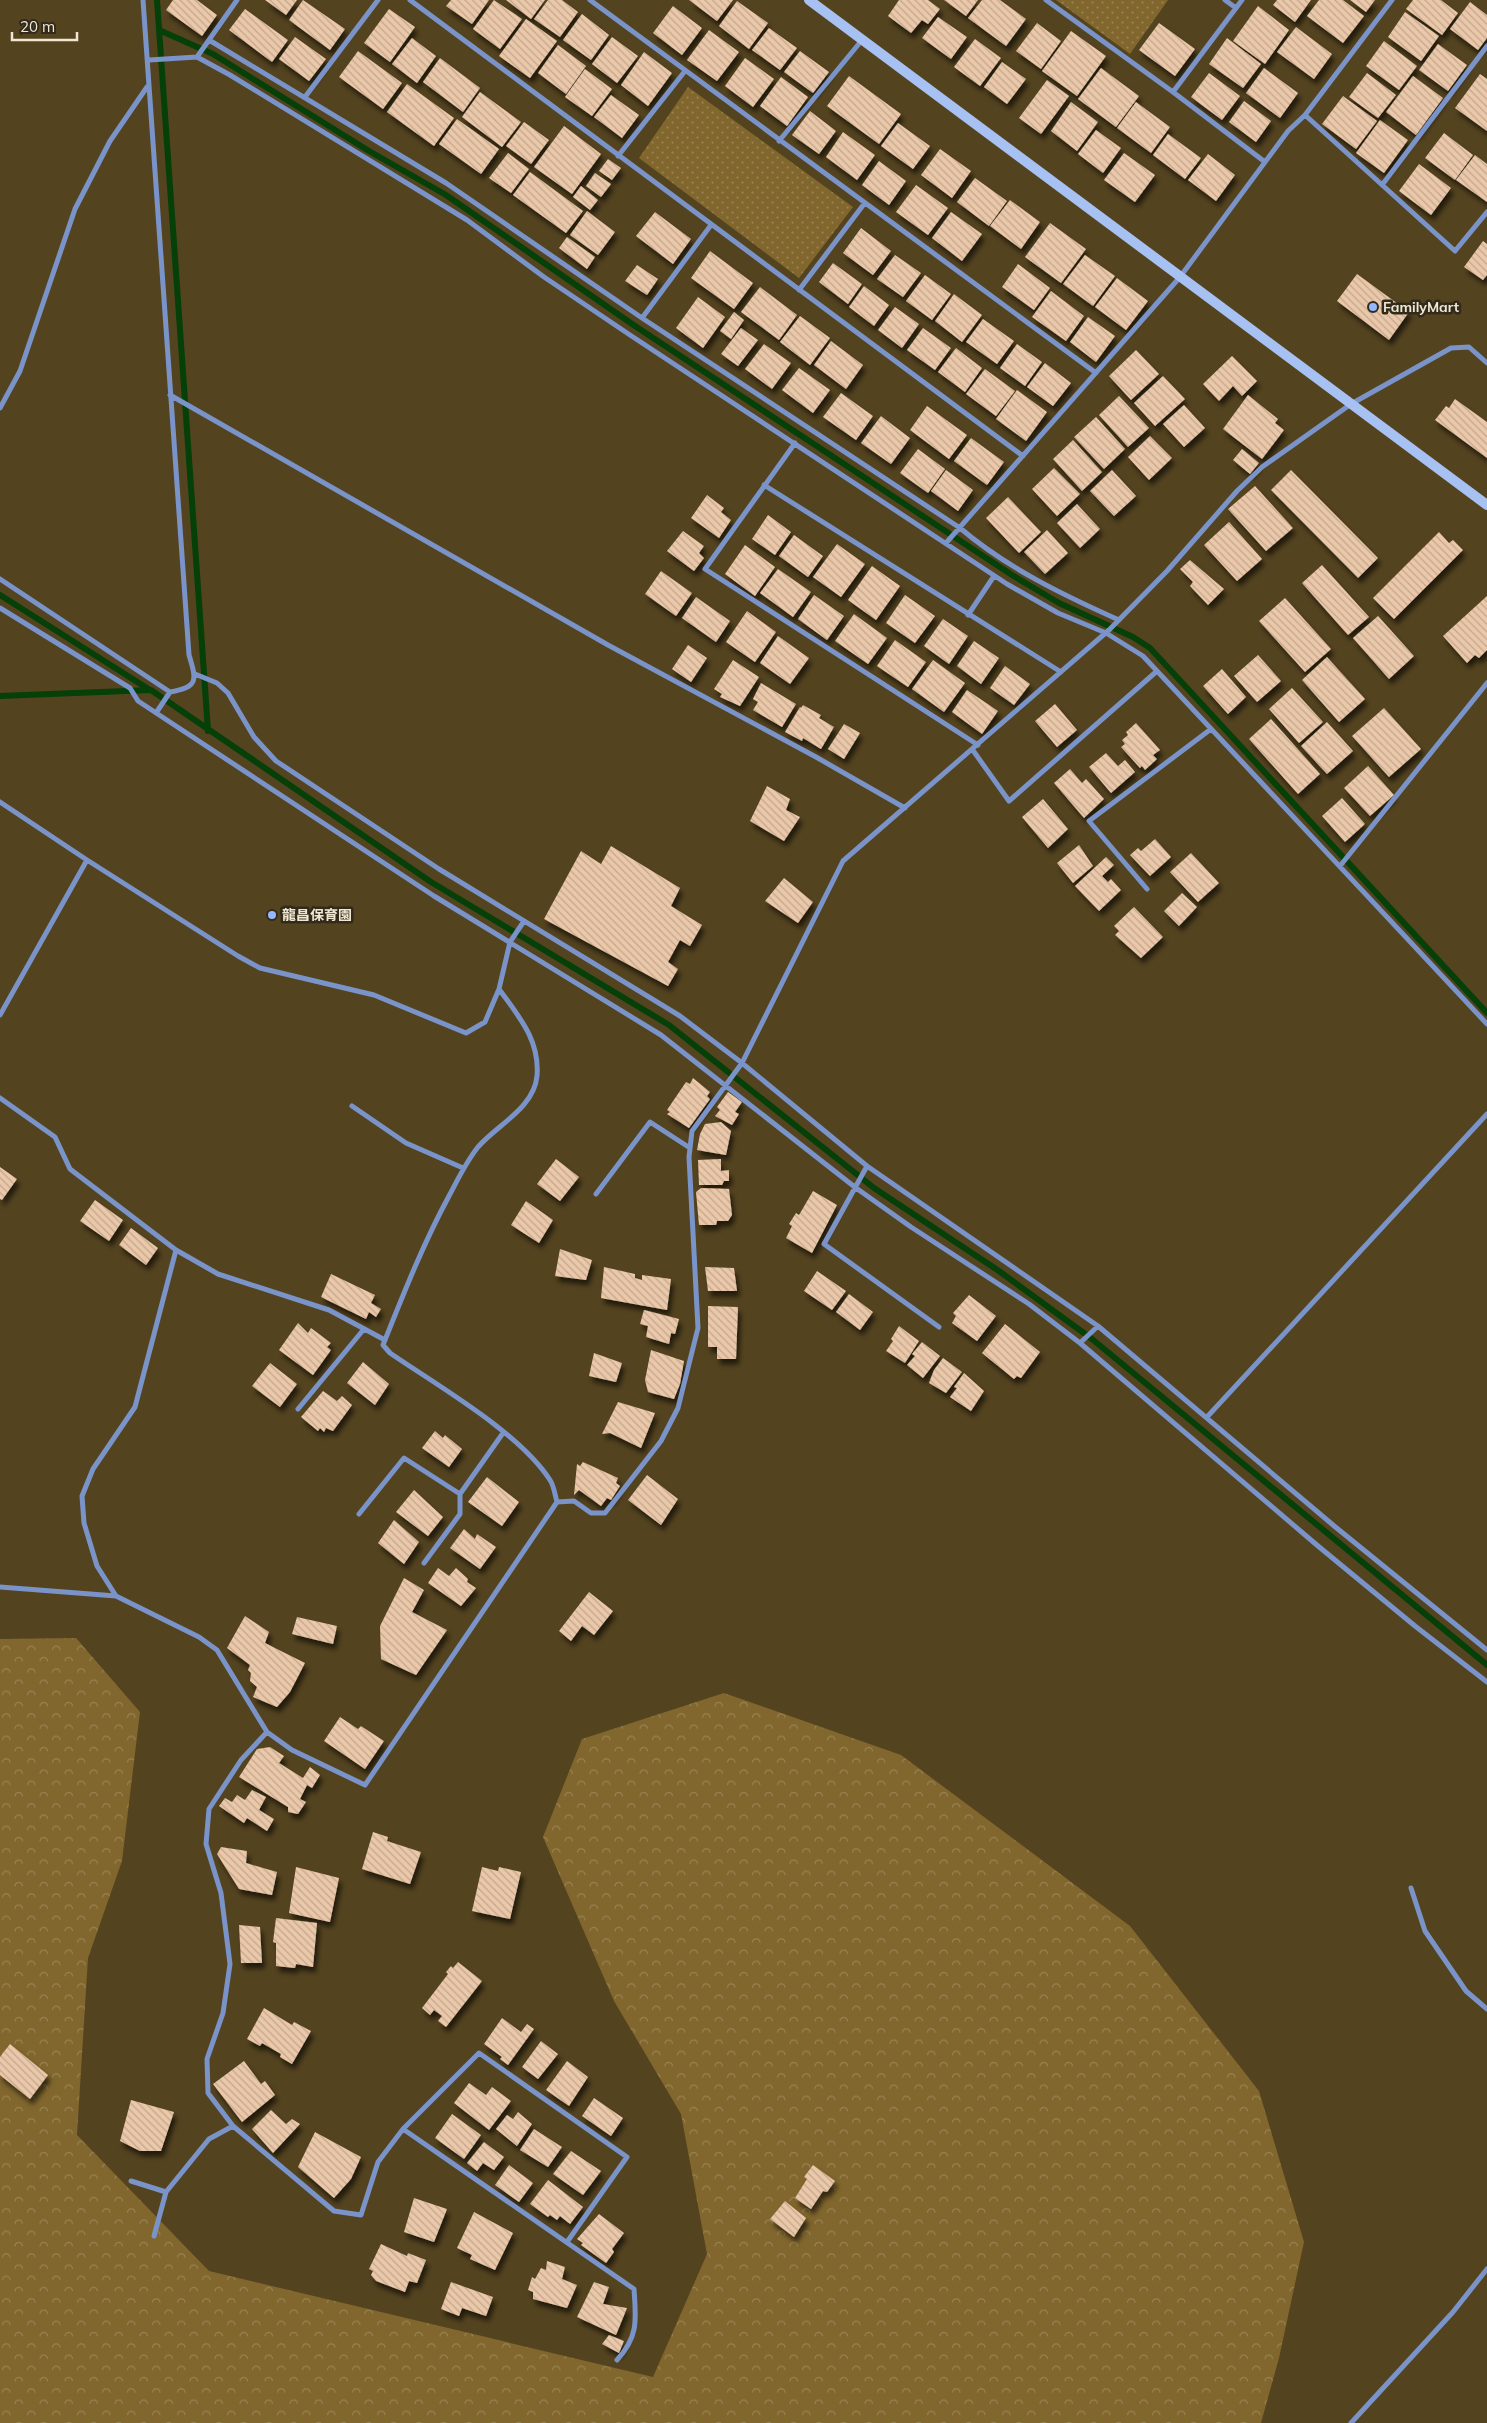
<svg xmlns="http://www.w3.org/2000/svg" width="1487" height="2423" viewBox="0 0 1487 2423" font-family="Mulish,'Noto Sans JP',sans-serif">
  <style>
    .forest { fill: url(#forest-crowns) }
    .park { fill: url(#park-dots) }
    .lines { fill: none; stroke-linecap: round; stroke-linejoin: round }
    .stream { stroke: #054009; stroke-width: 6 }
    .building { fill: url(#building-back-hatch); filter: url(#shadow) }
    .street { stroke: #7a94c9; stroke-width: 5 }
    .secondary { stroke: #a7c1f2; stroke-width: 10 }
    .poi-dot { fill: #94b7fd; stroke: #322b1b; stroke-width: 2 }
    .labels { text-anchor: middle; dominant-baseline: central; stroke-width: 5; stroke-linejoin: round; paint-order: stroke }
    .poi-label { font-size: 14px; font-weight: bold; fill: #f0e6d2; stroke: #322b1b; text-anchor: start }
  </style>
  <defs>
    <pattern id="forest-crowns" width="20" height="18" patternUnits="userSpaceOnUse" patternTransform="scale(1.25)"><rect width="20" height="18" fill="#81662d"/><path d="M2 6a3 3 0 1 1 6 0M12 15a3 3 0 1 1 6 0" fill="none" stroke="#998354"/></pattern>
    <pattern id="park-dots" width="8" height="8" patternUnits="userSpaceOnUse" patternTransform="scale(1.25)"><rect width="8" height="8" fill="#81662d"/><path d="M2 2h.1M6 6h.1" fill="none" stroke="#998354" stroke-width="1.8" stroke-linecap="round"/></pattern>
    <pattern id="building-back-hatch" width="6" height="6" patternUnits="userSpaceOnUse" patternTransform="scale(1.25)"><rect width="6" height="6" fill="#eac8a9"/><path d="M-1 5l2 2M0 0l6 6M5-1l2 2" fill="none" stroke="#c2a78e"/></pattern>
    <filter id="shadow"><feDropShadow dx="3" dy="5.5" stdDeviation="2.5" flood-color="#0009"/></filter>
  </defs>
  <rect width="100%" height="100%" fill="#54431f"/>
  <!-- forest -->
  <path class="forest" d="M76 1638 140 1712 122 1861 88 1958 77 2135 209 2271 653 2377 707 2254 681 2114 614 2001 543 1837 582 1739 724 1693 901 1755 1130 1926 1259 2091 1304 2242 1279 2358 1261 2423H0V1639Z"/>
  <!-- park -->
  <path class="park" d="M1056 0H1168L1130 54Z
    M688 87 853 207 799 278 639 158Z"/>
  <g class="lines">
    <!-- stream -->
    <path class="stream" d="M157 0 208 731
      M159 30 213 54 369 151 446 195 635 326 1012 575 1059 603 1133 637 1150 648 1487 1013
      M0 595 150 690
      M0 696 151 690 431 882 669 1025 874 1188 999 1271 1092 1339 1487 1665"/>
  </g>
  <!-- building -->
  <path class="building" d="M173 0H197L217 15 202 36 166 10Z
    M265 0H297L286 15Z
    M303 0 345 29 330 50 289 20Z
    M451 0H489L472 24 446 6Z
    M494 0 522 19 500 49 473 29Z
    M506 0H545L531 19Z
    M548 0H562L578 12 560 37 534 19Z
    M689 0H733L717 21Z
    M899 0H928L940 9 928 24 922 20 911 33 888 16Z
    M944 0H978L966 16Z
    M982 0H1000L1026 19 1006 46 968 18Z
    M1277 0H1311L1295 22 1273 5Z
    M1319 0H1343L1364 16 1343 43 1307 16Z
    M1350 0H1375L1366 12Z
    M1413 0H1441L1458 13 1442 35 1406 9Z
    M737 1 768 23 749 49 719 26Z
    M1470 2 1487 15V38L1478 50 1450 29Z
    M673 6 702 28 682 55 653 33Z
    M1258 6 1289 30 1265 64 1233 41Z
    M245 9 288 40 272 62 229 30Z
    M389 9 415 27 390 62 364 43Z
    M1405 12 1439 36 1421 61 1388 37Z
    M582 14 609 35 591 60 563 40Z
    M938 17 967 37 951 59 922 38Z
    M526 19 557 41 530 78 499 56Z
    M1037 23 1061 41 1041 69 1016 51Z
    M1159 23 1195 49 1175 76 1139 50Z
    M1296 27 1332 54 1314 79 1277 52Z
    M769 28 797 48 780 70 752 50Z
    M709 30 739 52 717 81 687 60Z
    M1071 31 1106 56 1077 96 1042 71Z
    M295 37 326 59 309 81 279 59Z
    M612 37 638 56 617 83 592 64Z
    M412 38 436 56 417 83 392 64Z
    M1227 38 1261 64 1243 88 1209 64Z
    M975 39 1001 58 980 86 954 67Z
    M1384 41 1417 66 1399 90 1366 66Z
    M1438 44 1467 65 1448 91 1419 70Z
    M558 45 586 66 566 94 538 73Z
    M358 51 402 83 383 109 339 77Z
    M800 51 829 72 813 93 784 72Z
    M644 52 672 73 648 106 621 85Z
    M440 58 480 88 463 112 423 82Z
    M745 58 774 79 753 107 725 86Z
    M1002 62 1026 79 1007 104 984 87Z
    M1101 68 1139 96 1116 127 1078 99Z
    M1264 68 1298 93 1280 118 1246 93Z
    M585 69 612 89 592 116 565 97Z
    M1209 73 1240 96 1222 120 1191 97Z
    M1367 73 1396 95 1378 118 1349 97Z
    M1480 74 1487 79V131L1455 108Z
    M849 76 901 114 879 144 827 106Z
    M1413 76 1443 98 1416 135 1386 112Z
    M781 77 808 97 787 126 760 106Z
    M1047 80 1069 96 1041 134 1019 118Z
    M407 84 454 118 434 146 387 112Z
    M480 92 521 122 502 147 462 117Z
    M611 95 639 115 622 138 594 117Z
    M1343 96 1377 121 1356 149 1322 124Z
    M1244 101 1271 121 1256 142 1229 122Z
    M1071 102 1098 122 1077 151 1051 131Z
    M1136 102 1170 127 1151 153 1117 128Z
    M810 111 836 131 819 154 792 135Z
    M457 119 499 149 481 174 439 144Z
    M1380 120 1408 140 1384 173 1356 153Z
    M524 122 549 140 531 164 506 146Z
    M898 123 930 146 913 169 881 146Z
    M564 126 601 154 572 194 534 167Z
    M1096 130 1121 148 1103 173 1078 154Z
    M843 132 875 155 857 180 826 157Z
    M1444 133 1473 155 1455 180 1425 158Z
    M1168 134 1201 158 1185 179 1153 155Z
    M940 149 971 171 952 198 921 175Z
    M508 153 529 169 511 193 489 178Z
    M1124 153 1155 175 1135 202 1104 180Z
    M1208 154 1235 175 1216 201 1188 180Z
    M1475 155 1487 164V202L1456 180Z
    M608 159 621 168 612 180 599 171Z
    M879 161 906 181 889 205 862 185Z
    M1419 164 1451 188 1431 215 1399 191Z
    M530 172 583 211 566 233 513 195Z
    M595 173 611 184 601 197 586 186Z
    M975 178 1007 201 989 226 957 202Z
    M916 185 948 208 928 235 896 212Z
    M581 186 598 200 590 210 573 197Z
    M1010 200 1040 222 1021 249 990 226Z
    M587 211 615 232 598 255 570 235Z
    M655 212 691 239 673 264 636 236Z
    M951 212 982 234 962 261 932 238Z
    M1050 223 1086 249 1061 283 1025 257Z
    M861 228 891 251 873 275 843 253Z
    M567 237 595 257 587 269 559 248Z
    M1483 241 1487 244V275L1483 280 1464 267Z
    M710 251 753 283 734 309 691 278Z
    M895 255 921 273 903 297 877 279Z
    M1085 255 1115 276 1093 306 1063 284Z
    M833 263 862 284 848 304 819 282Z
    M1018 264 1050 288 1034 310 1002 287Z
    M637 265 658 279 647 295 625 281Z
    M1357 274 1409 312 1389 340 1337 301Z
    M925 275 951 294 932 320 906 301Z
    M1117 278 1148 301 1126 330 1095 307Z
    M864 286 889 305 874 326 849 307Z
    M760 287 797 315 779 340 741 312Z
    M1051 291 1084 316 1066 341 1032 317Z
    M954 294 982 315 962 342 935 321Z
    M698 297 725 317 703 348 676 328Z
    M895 307 919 324 902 348 878 330Z
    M734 312 744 320 731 339 720 331Z
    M800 316 830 338 810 365 780 342Z
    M1088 317 1115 336 1096 362 1070 342Z
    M983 319 1014 341 997 364 966 342Z
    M741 328 758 340 738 366 721 354Z
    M923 328 951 348 935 370 907 350Z
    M831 341 863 365 846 389 814 365Z
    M764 344 791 363 772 389 745 369Z
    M1017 344 1042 362 1025 386 1000 368Z
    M956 348 982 368 965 392 938 372Z
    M1136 350 1159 374 1131 400 1109 376Z
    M1232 356 1257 381 1242 396 1233 386 1219 401 1203 384Z
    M1045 363 1071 383 1053 406 1027 387Z
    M799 368 830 390 813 413 782 390Z
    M985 369 1015 391 996 416 966 394Z
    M1163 376 1185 399 1155 426 1134 403Z
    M1017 390 1047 412 1026 441 996 419Z
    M841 393 873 416 856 440 823 417Z
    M1248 395 1278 419 1275 423 1284 430 1262 459 1223 429Z
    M1119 396 1149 428 1128 447 1099 415Z
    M1455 399 1487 422V458L1435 420 1446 406 1449 408Z
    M1184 405 1205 428 1184 447 1163 424Z
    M927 406 967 435 949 459 910 430Z
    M881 416 910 438 891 464 861 443Z
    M1096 417 1125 449 1104 469 1074 437Z
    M1150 436 1172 458 1149 480 1128 457Z
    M971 438 1004 462 987 485 954 461Z
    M1073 440 1102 472 1082 491 1053 459Z
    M918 449 945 469 928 493 900 473Z
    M1242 449 1259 463 1250 474 1233 460Z
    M1054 468 1080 494 1057 516 1032 489Z
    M946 470 973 490 958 511 931 491Z
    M1112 470 1136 496 1114 516 1090 491Z
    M1291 470 1378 558 1358 578 1271 490Z
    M1255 486 1293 528 1266 551 1228 509Z
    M707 495 724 508 721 512 731 520 719 538 691 518Z
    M1008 497 1041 532 1019 553 986 518Z
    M1077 504 1100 529 1080 548 1057 523Z
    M768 515 791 532 775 555 752 539Z
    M1229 522 1262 559 1237 581 1204 545Z
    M1047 530 1068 553 1045 574 1024 552Z
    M683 531 704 546 699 553 704 558 694 571 667 551Z
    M1439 532 1449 543 1453 540 1463 550 1394 619 1373 598Z
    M794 535 823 556 808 577 779 556Z
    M837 544 865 564 841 597 813 577Z
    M745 545 775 567 755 596 725 574Z
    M1190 560 1224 589 1208 605 1190 586 1193 582 1180 569Z
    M1322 565 1369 617 1348 635 1302 583Z
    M872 566 900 586 876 620 848 600Z
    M778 569 811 592 793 617 760 593Z
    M661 571 692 593 676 616 645 594Z
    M814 595 844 616 827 640 798 619Z
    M905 595 935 616 915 643 886 623Z
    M1487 596V650L1479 658 1475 655 1467 663 1443 636Z
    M696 597 730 621 716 642 682 618Z
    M1285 598 1331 649 1305 672 1259 621Z
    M747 611 776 632 755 662 726 642Z
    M854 614 887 638 868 664 835 641Z
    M1378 616 1414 656 1389 679 1353 638Z
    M943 619 968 636 949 664 924 646Z
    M778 636 809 658 790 684 760 663Z
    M895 640 926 662 908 687 877 666Z
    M974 641 999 658 981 684 957 666Z
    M688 645 707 658 691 682 672 669Z
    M1258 655 1281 681 1257 702 1234 676Z
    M1327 657 1365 699 1339 722 1302 680Z
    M733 660 759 677 740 706 720 697 722 694 714 689Z
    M933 660 965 683 944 712 912 689Z
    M1005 666 1030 684 1014 705 990 688Z
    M1222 669 1246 697 1228 714 1203 686Z
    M761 683 796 704 782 727 753 710 758 702 753 699Z
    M1292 688 1323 722 1299 743 1269 709Z
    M967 690 998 711 982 734 952 712Z
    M1055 704 1077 730 1057 747 1035 721Z
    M803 705 821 715 819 718 834 727 821 749 803 738 802 741 785 732 800 707 801 708Z
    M1384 708 1421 749 1389 777 1352 736Z
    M1271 719 1320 774 1298 794 1249 739Z
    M1327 722 1353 751 1327 774 1301 746Z
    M1136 723 1160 750 1153 755 1157 759 1145 770 1142 766 1140 768 1121 747 1125 744 1122 740 1128 735 1126 732Z
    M844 724 860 733 844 759 828 749Z
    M1106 753 1118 766 1125 760 1135 772 1111 793 1089 767Z
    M1368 766 1394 795 1370 816 1344 788Z
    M1070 769 1082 783 1086 779 1104 799 1084 818 1054 783Z
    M767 786 790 799 786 810 800 817 784 841 750 821Z
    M1342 798 1365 824 1345 842 1322 816Z
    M1043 799 1068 829 1048 848 1022 817Z
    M1155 839 1171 857 1150 876 1130 855 1138 848 1141 851Z
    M1079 845 1093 866 1073 883 1057 863Z
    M611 846 680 888 671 906 702 925 690 946 680 940 668 962 678 969 668 986 544 919 581 851 601 864Z
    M1191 853 1219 883 1198 902 1170 872Z
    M1106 857 1114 865 1102 876 1108 882 1111 879 1121 890 1099 911 1075 886Z
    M784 878 813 902 798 923 765 901Z
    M1182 893 1197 907 1179 926 1164 911Z
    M1134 907 1163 937 1141 958 1115 935 1119 931 1114 926Z
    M693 1078 710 1092 707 1096 710 1099 689 1128 667 1114 670 1112 667 1110 686 1082 690 1084Z
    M728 1092 742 1102 735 1112 739 1114 732 1125 715 1116 720 1110 717 1107Z
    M721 1122 731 1131 726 1155 697 1150 700 1134 705 1124Z
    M556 1159 579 1177 560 1201 537 1184Z
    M721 1159V1171L729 1170V1181H724L722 1185H699L698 1160Z
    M0 1167 17 1179 2 1200 0 1199Z
    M701 1188 729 1189 732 1215 728 1221H717L716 1225H699L696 1192Z
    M813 1191 837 1205 812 1253 786 1238 792 1226 789 1224 796 1213 799 1215Z
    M95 1200 123 1220 109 1241 80 1221Z
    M526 1201 553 1220 539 1243 511 1225Z
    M131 1228 158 1248 146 1265 119 1245Z
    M560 1249 592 1260 586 1280 555 1276Z
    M604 1267 635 1274V1278L642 1280V1275L671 1279 667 1310 601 1298Z
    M705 1267 734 1268 737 1291H708Z
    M817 1271 846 1291 832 1310 804 1291Z
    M331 1274 375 1295 371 1303 381 1309 376 1317 369 1312 366 1319 321 1297Z
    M849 1294 873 1312 860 1330 836 1312Z
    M969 1295 996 1316 977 1341 952 1323 956 1316 953 1313Z
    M708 1306 738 1307 736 1359H717V1347H708Z
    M644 1310 679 1319 675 1334 671 1333 669 1344 646 1337 648 1326 640 1324Z
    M298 1323 308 1333 311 1328 331 1343 327 1347 331 1350 313 1375 279 1350Z
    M1005 1324 1040 1352 1021 1378 1017 1376 1014 1379 982 1353Z
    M899 1326 919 1341 905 1363 886 1351 893 1341 891 1339Z
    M922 1342 940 1356 923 1378 907 1365 915 1356 912 1354Z
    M651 1350 684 1361 680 1384 674 1399 648 1392 645 1380Z
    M594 1353 622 1363 616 1382 589 1376Z
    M943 1358 962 1372 946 1393 929 1383 934 1370Z
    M363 1362 389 1384 375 1405 347 1383Z
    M270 1363 297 1384 280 1407 252 1386Z
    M964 1373 984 1391 971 1411 950 1397 957 1388 954 1387Z
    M323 1391 337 1401 342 1396 352 1405 333 1431 326 1428 324 1432 320 1428 318 1431 301 1417Z
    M618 1402 655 1413 641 1448 610 1433 602 1434Z
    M435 1431 443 1438 445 1435 462 1449 449 1467 422 1448Z
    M583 1462 618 1478 616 1483 620 1486 611 1500 607 1498 601 1506 579 1490 574 1495 577 1464 580 1466Z
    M647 1475 678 1499 661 1525 628 1500Z
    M487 1477 519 1502 502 1526 468 1502Z
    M414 1490 443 1517 428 1536 396 1512Z
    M394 1520 419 1542 404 1564 378 1543Z
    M464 1529 475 1539 477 1534 496 1547 480 1569 450 1548Z
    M438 1568 449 1576 456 1568 468 1579 467 1582 476 1588 461 1606 428 1583Z
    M404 1578 424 1590 412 1612 447 1630 416 1675 381 1659 380 1626Z
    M589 1592 613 1611 594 1635 582 1626 571 1641 559 1631Z
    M245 1616 269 1632 265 1643 305 1663 290 1692 277 1707 253 1697 257 1687 250 1681 251 1673 248 1670 250 1665 227 1648Z
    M297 1617 337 1626 333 1644 292 1634Z
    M340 1717 358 1729 361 1726 384 1741 365 1769 324 1741Z
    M270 1747 284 1756 279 1763 303 1778 310 1767 320 1775 312 1788 307 1785 300 1799 306 1802 298 1814 288 1812V1807L239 1777 257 1749Z
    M252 1790 266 1797 259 1810 274 1819 267 1831 247 1818 244 1823 219 1806 225 1798 232 1802 237 1795 245 1800Z
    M373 1832 388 1837 387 1841 421 1852 410 1884 362 1869Z
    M221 1847 247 1851 246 1863 277 1872 272 1895 239 1889 217 1854Z
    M296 1867 339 1878 330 1922 289 1913Z
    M482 1867 498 1871 499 1867 521 1872 510 1919 472 1911Z
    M276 1918 317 1923 313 1967 296 1964 295 1968 276 1966V1943L273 1942Z
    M239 1925 260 1927 262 1963H241Z
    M458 1962 482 1981 446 2027 438 2021 442 2016 434 2010 430 2015 422 2008 448 1974 446 1972 451 1966 453 1968Z
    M264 2008 292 2025 294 2022 311 2031 292 2064 280 2057 281 2054 262 2043 260 2046 247 2039Z
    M502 2018 521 2032 527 2024 534 2029 508 2065 500 2059 502 2057 484 2044Z
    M541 2041 558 2054 538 2079 522 2067Z
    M10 2044 48 2075 30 2099 0 2075V2057Z
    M244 2061 261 2084 265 2081 275 2095 242 2122 213 2084Z
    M567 2061 588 2077 569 2106 546 2090Z
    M469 2083 486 2095 492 2087 511 2101 489 2130 454 2103Z
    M594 2098 623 2118 611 2136 582 2116Z
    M131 2100 174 2112 161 2151H140L120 2141Z
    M271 2110 286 2124 292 2119 300 2124 273 2153 252 2129Z
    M518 2112 532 2124 517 2146 496 2129 507 2115 513 2119Z
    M452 2114 481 2135 464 2159 435 2138Z
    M534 2129 562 2147 548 2167 520 2150Z
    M315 2132 361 2157 351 2179 334 2198 298 2167Z
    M484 2142 504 2157 494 2170 483 2163 477 2171 467 2163Z
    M571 2151 601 2171 583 2195 553 2174Z
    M509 2165 533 2183 519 2202 495 2185Z
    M813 2165 835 2181 827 2192 823 2191 811 2209 795 2198 807 2179 804 2177Z
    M548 2180 583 2207 570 2224 560 2216 557 2220 550 2215 548 2217 530 2204Z
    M414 2198 447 2209 434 2242 404 2232Z
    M785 2201 806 2218 794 2237 770 2219Z
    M474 2212 513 2233 495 2270 470 2259 472 2255 457 2248Z
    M599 2214 624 2233 612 2249 614 2252 606 2263 581 2245 583 2243 577 2239Z
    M381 2244 407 2256 408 2253 426 2260 417 2283 409 2281 405 2292 376 2281 371 2275 373 2271 369 2269Z
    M547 2261 565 2267 562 2279 577 2285 567 2308 533 2299V2292L528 2290 532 2277 535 2279 541 2268 546 2270Z
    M451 2282 493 2297 486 2316 462 2308 459 2316 441 2309Z
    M594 2282 609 2287 603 2304 627 2308 616 2335 577 2317Z
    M609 2335 624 2341 619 2353 602 2344Z"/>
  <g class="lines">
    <!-- street -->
    <path class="street" d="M410 0 1023 456
      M590 0 1096 373
      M1046 0 1173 92 1265 162
      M1225 0 1236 8
      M209 40 446 183 642 318 960 528C1007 568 1063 595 1119 620
      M197 57 230 75 467 220 544 277 630 335 1007 584 1058 613 1106 633 1143 656 1487 1024
      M149 60 197 57 237 0
      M1173 92 1242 0
      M305 97 378 0
      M1305 115 1455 251 1487 212
      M779 141 862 40
      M618 156 685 71
      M1382 185 1487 46
      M799 290 864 204
      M642 318 711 225
      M170 395 608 645 816 757 905 808
      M0 408 20 371 75 209 110 141 147 87
      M795 443 705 569 978 745
      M764 485 1061 672
      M946 543 1180 277 1288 131 1305 115 1392 0
      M0 579 170 692C198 687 197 681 189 655L143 0
      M0 608 130 688 138 701 434 896 661 1035 856 1188 911 1227 1029 1304 1080 1343 1318 1546 1415 1626 1487 1682
      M968 615 994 576
      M195 674 217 683 228 693 254 737 276 761 439 869 680 1016 742 1063 867 1166 1098 1326 1333 1525 1487 1650
      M156 713 170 692
      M972 749 1009 801 1157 671
      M0 802 87 860 238 956 260 968 374 995 466 1033 485 1022 499 989 510 942 524 921
      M1340 866 1487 683
      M1147 889 1089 821 1211 729
      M499 989C519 1017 540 1040 537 1076 534 1108 497 1125 478 1147 466 1162 458 1179 449 1196 423 1244 403 1295 383 1345L390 1353C438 1386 519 1432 550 1480 554 1486 555 1495 557 1502
      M0 1015 87 860
      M0 1098 55 1137 70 1169 176 1250 135 1407 93 1469 82 1496 84 1523 97 1566 116 1596 199 1637 217 1650 267 1732 292 1750 365 1785 557 1502 574 1501 591 1513H605L661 1441 678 1408 698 1328 689 1157 692 1131 742 1063 843 861 1109 630 1167 571 1237 491 1262 467 1351 404 1451 348 1469 347 1487 363
      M352 1106 406 1143 463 1168
      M867 1166 824 1244 939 1327
      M596 1194 650 1122 690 1148
      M176 1250 218 1274 329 1310 385 1340
      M1080 1343 1098 1326
      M298 1409 364 1329
      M1207 1417 1487 1114
      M359 1514 404 1458 460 1494 503 1433
      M424 1563 460 1514V1494
      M0 1587 116 1596
      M267 1732 241 1760 209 1809 206 1844 221 1893 230 1964 223 2013 207 2059 208 2093 233 2126 334 2211 361 2215 378 2162 403 2129 634 2289C636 2319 639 2336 617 2360
      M1411 1888 1425 1931 1466 1991 1487 2009
      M403 2129 479 2053 627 2157 567 2242
      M131 2181 166 2192
      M154 2236 166 2192 209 2139 233 2126
      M1351 2423 1453 2312 1487 2269"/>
    <!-- secondary -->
    <path class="secondary" d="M809 0 1487 505"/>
  </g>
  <!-- markers -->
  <g class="poi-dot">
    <circle cx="1373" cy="307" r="5"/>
    <circle cx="272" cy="915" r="5"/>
  </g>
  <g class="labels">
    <!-- poi labels -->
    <g class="poi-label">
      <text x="1383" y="307">FamilyMart</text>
      <text x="282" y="915">龍昌保育園</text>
    </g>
  </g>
  <!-- scale -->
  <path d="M12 32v8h65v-8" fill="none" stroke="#f0e6d2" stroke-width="2.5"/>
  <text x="20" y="32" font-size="15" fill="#f0e6d2" stroke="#322b1b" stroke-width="4" paint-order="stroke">20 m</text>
</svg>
